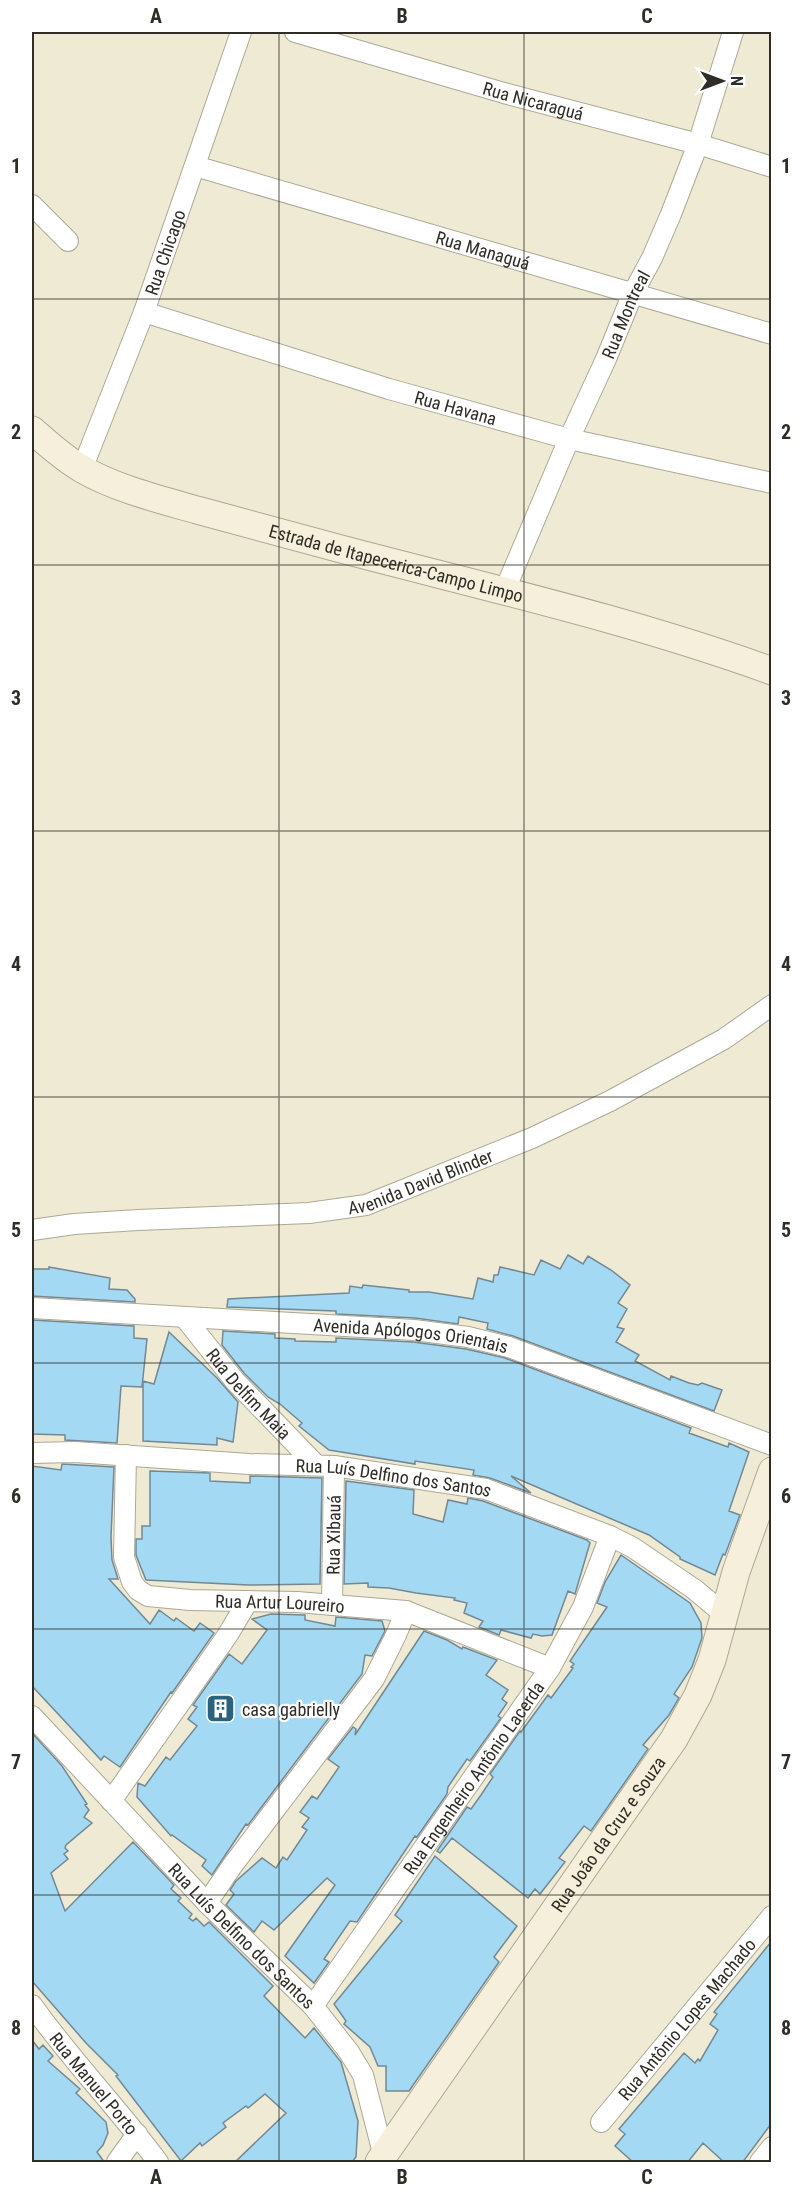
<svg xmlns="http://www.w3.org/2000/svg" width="803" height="2194" viewBox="0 0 803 2194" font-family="'Roboto Condensed',sans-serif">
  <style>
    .building { fill: #a4d9f4; stroke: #738893; stroke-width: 1.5 }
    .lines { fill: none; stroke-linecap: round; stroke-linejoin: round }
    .minor-casing { stroke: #ada894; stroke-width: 22 }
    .secondary-casing { stroke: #ada894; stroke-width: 29 }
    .minor { stroke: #fff; stroke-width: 20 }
    .secondary { stroke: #f5efdb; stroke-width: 27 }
    .grid { fill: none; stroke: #2f2d25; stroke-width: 1.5; stroke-opacity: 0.55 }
    .labels { text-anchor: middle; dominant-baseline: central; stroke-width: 4.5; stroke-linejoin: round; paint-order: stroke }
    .street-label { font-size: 18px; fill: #2f2d25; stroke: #fff }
    .poi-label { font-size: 18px; fill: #2f2d25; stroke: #fff; text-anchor: start }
    .neatline { fill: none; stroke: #2f2d25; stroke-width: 2 }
    .grid-label { font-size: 20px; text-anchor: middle; font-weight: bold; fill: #2f2d25 }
  </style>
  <rect width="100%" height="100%" fill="#efead4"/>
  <!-- building -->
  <path class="building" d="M568 1255 583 1264 588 1256 611 1270 630 1285 618 1303 627 1309 617 1327 624 1329 616 1342 639 1355 635 1361 670 1380 671 1376 689 1383 698 1385 702 1383 722 1390 714 1411 513 1336 487 1329 488 1323 459 1317 458 1324 415 1318 336 1314V1311L227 1307 228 1299 349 1293 350 1286 362 1288 363 1285 409 1290V1292H429L473 1299 478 1278 493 1282 494 1275H498L500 1267 534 1275 541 1260 560 1269Z
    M49 1267 110 1278 109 1289 127 1290 135 1299V1302L32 1296V1269H49Z
    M32 1320 134 1326V1338L147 1339 142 1387 121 1386 117 1443 65 1440V1435L32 1434Z
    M223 1331 275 1334V1338L295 1339V1341L336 1342V1338L413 1342 466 1349 505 1358 691 1428 689 1433 728 1447 729 1443 749 1452 729 1511 740 1515 725 1555 723 1554 715 1575 680 1559V1557L649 1535 511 1476 531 1493 490 1478 473 1475 474 1470 415 1461V1464L329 1450 299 1426 302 1423 280 1404 268 1397 244 1373 222 1345Z
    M169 1332 217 1378 238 1402 233 1442 217 1438V1445L143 1441V1381L154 1384Z
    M62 1464 114 1467 111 1537 112 1560 118 1579H109L150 1624 159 1610 174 1621 176 1618 194 1631 200 1623 214 1633 172 1693 171 1692 120 1767 104 1756 101 1760 32 1686V1466L61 1470Z
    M150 1471 210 1473V1481L250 1483V1476L322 1478 320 1584 248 1585 146 1580 136 1555V1539H142V1526H150Z
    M346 1481 414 1490 413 1514 443 1522 448 1500 467 1504 468 1498 483 1501 587 1540 590 1543 575 1594 568 1591 552 1635 542 1636 533 1634 531 1638 501 1630 499 1635 479 1627 483 1621 464 1613 467 1603 454 1600 455 1598 416 1593 389 1588 368 1587V1583L344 1584Z
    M621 1555 690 1603 701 1623 702 1638 692 1667 674 1694 679 1698 669 1715 643 1745 648 1749 591 1831 584 1826 559 1858 565 1862 540 1894 535 1889 528 1898 452 1838 440 1853 437 1851 467 1807 471 1809 481 1795 493 1777 490 1774 520 1731 521 1732 548 1695 551 1698 573 1668 571 1667 574 1664 570 1661 607 1607 597 1603 605 1582Z
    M271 1614 305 1615V1620L335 1626 336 1617 382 1621 385 1631 372 1656 365 1655 362 1674 248 1825 246 1824 212 1875 202 1866 206 1860 172 1835 171 1836 137 1797 138 1783 145 1786 166 1757 170 1760 197 1726 188 1719 197 1707 193 1705 229 1654 242 1664 267 1630 252 1619Z
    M424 1631 447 1640 462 1649 463 1647 497 1660 486 1675 508 1690 502 1699 507 1703 498 1716 501 1718 470 1761 467 1759 448 1787 447 1794 417 1837 415 1836 357 1922 350 1921 324 1959 329 1962 314 1983 285 1956 335 1885 327 1878 274 1930 262 1921 254 1932 226 1905 234 1894 230 1890 236 1881 262 1858 276 1868 283 1857 287 1860 307 1830 302 1827 309 1818 300 1812 312 1796 317 1799 339 1767 328 1759 353 1727 356 1729 355 1735Z
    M32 1733 62 1766 87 1804 85 1805 89 1810 84 1817 92 1823 66 1845 65 1848 68 1851 64 1854 68 1859 51 1873 65 1911 133 1842 174 1885 171 1889 181 1898 178 1901 192 1914 189 1918 193 1921 196 1918 204 1926 209 1922 273 1986 264 1996 305 2038 314 2028 341 2062 358 2121 356 2157 351 2163H234L286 2113 265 2094 248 2108 246 2106 223 2123 226 2127 202 2146 200 2143 181 2161 116 2076 118 2075 86 2043 32 1981Z
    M435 1856 517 1926 494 1957 499 1962 409 2091H386V2066H378L370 2047 344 2024 346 2021 334 2004 402 1921 395 1915Z
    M771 1942V2124L742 2163H725L703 2143 687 2163H634L615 2146 625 2134 619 2129 684 2053 695 2063 698 2059 700 2061 718 2030 710 2024 717 2014 714 2012Z
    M32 2040 39 2049 43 2045 53 2056 48 2061 80 2089 76 2093 106 2122 108 2133 103 2145 97 2152 105 2163H32Z"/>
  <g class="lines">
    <defs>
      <g id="minor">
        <path id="s1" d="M295 32 504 93 698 144 772 167"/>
        <path id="s2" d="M195 166 772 334"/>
        <path d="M32 205 68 241"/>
        <path id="s3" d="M144 312 389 389 569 439 772 483"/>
        <path id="s4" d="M82 469 144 312 241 32"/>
        <path id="s5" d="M504 592 569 439 606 359 633 293 652 258 671 214 698 144 733 32"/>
        <path id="s6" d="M32 1230 74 1224 138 1220 309 1213 366 1205 532 1138 610 1101 724 1039 772 1005"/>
        <path id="s7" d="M32 1308 414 1330 468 1337 509 1347 772 1445"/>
        <path id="s8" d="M185 1318 235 1381 316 1465"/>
        <path id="s9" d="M32 1453 75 1452 249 1464 334 1466 486 1489 610 1536 632 1547 694 1589 724 1614"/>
        <path id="s10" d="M126 1455 124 1557 132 1582 138 1590 148 1596 190 1600 297 1602 406 1611 550 1668"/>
        <path id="s11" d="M332 1605 334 1466"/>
        <path id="s12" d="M32 1716 207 1903 313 2006 349 2052 363 2075 384 2157"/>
        <path d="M111 1801 227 1636 248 1601"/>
        <path d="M207 1903 232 1866 374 1679 395 1637 406 1611"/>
        <path id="s13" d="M32 2005C71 2060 118 2108 158 2162"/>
        <path id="s14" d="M313 2006 550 1668 583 1607 610 1536"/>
        <path id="s15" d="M601 2122 772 1916"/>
        <path d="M117 2162 137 2134"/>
        <path d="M760 2162 772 2147"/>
      </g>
      <g id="secondary">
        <path id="s16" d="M32 430C48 444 63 458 82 469 117 489 158 499 197 510 245 523 293 536 341 549 485 587 631 620 772 671"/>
        <path id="s17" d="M379 2162 674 1739 698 1695 712 1660 736 1572 772 1471"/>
      </g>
    </defs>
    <!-- minor casing -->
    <use href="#minor" class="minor-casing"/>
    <!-- secondary casing -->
    <use href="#secondary" class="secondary-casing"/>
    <!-- minor -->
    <use href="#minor" class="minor"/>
    <!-- secondary -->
    <use href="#secondary" class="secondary"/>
  </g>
  <!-- grid -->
  <path class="grid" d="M279 32V2162M524 32V2162M32 299H772M32 565H772M32 831H772M32 1097H772M32 1363H772M32 1629H772M32 1895H772"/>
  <!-- icons -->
  <defs>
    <symbol id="building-square" viewBox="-11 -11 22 22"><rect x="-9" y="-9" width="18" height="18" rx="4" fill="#2b637d" stroke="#fff"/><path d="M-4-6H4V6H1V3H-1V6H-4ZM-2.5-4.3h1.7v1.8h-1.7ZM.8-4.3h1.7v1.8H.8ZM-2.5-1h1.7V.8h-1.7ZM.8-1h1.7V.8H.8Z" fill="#fff"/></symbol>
  </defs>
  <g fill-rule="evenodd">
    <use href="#building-square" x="204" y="1692" width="33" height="33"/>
  </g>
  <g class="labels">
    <!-- street labels -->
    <g class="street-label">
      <text stroke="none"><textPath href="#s1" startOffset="248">Rua Nicaraguá</textPath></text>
      <text stroke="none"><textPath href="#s2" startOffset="300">Rua Managuá</textPath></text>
      <text stroke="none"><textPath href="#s4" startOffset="232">Rua Chicago</textPath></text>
      <text stroke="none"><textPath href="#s5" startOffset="303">Rua Montreal</textPath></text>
      <text stroke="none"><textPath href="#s3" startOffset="326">Rua Havana</textPath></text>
      <text stroke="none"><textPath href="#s16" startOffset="392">Estrada de Itapecerica-Campo Limpo</textPath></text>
      <text stroke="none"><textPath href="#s6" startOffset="394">Avenida David Blinder</textPath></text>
      <text stroke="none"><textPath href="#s7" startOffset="380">Avenida Apólogos Orientais</textPath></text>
      <text stroke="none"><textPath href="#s8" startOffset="99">Rua Delfim Maia</textPath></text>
      <text stroke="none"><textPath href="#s9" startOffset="363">Rua Luís Delfino dos Santos</textPath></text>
      <text stroke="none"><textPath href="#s11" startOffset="70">Rua Xibauá</textPath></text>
      <text stroke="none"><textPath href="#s10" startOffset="282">Rua Artur Loureiro</textPath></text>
      <text stroke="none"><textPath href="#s14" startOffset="279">Rua Engenheiro Antônio Lacerda</textPath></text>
      <text stroke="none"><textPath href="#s17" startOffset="400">Rua João da Cruz e Souza</textPath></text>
      <text stroke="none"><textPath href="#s12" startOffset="304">Rua Luís Delfino dos Santos</textPath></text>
      <text stroke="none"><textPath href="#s15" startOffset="134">Rua Antônio Lopes Machado</textPath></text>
      <text stroke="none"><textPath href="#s13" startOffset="100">Rua Manuel Porto</textPath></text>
    </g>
    <!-- poi labels -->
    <g class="poi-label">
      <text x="242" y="1709">casa gabrielly</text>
    </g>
  </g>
  <!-- border -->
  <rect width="803" height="2194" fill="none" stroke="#ffffff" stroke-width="66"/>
  <!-- north arrow -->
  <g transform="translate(722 81) rotate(90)" stroke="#ffffff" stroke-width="4.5" paint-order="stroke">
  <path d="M0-4.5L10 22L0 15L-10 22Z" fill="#2f2d25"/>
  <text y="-9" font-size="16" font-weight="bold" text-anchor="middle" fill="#2f2d25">N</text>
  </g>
  <rect x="33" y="33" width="737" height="2128" class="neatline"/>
  <g class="grid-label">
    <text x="156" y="23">A</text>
    <text x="402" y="23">B</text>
    <text x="647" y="23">C</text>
    <text x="16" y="173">1</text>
    <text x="786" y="173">1</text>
    <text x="16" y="439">2</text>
    <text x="786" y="439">2</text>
    <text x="16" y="705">3</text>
    <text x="786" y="705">3</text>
    <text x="16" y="971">4</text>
    <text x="786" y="971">4</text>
    <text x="16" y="1237">5</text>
    <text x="786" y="1237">5</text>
    <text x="16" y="1503">6</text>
    <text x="786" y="1503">6</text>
    <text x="16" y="1769">7</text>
    <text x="786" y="1769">7</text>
    <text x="16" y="2035">8</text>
    <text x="786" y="2035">8</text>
    <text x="156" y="2184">A</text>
    <text x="402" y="2184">B</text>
    <text x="647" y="2184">C</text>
  </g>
</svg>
